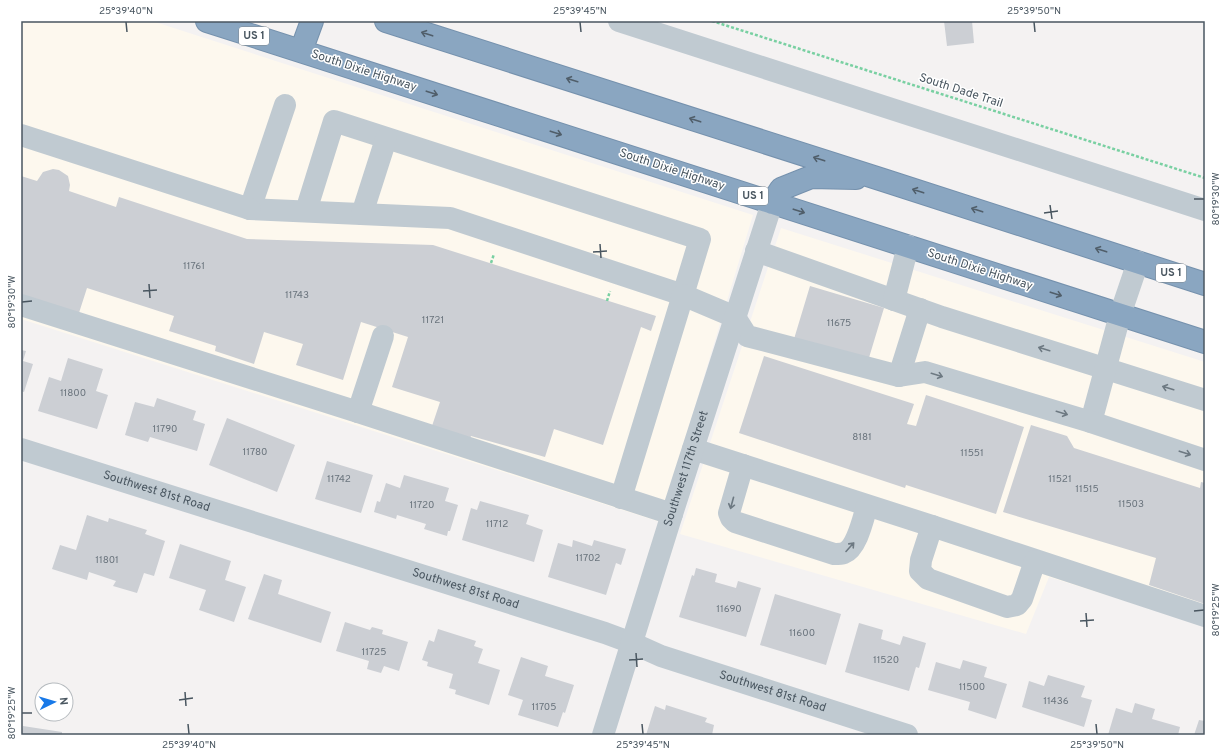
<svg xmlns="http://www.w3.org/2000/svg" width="1226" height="756" viewBox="0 0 1226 756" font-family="Overpass,sans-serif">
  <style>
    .commercial { fill: #fdf8ee }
    .building { fill: #cccfd4 }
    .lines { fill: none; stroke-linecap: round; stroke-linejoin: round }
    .highway-casing { stroke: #7591ad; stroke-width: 24 }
    .path { stroke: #79d0a2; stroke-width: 2.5; stroke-dasharray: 3 2; stroke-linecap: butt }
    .minor { stroke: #c0cad1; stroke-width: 22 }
    .highway { stroke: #8aa6c1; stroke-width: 22 }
    .oneway { stroke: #505e6a }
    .oneway2 { stroke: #6d7982 }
    .ticks { fill: none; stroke: #495660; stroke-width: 1.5 }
    .labels { text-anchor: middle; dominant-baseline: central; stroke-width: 3; stroke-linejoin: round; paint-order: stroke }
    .number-label { font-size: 10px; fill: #6a747d }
    .shield { fill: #fff; stroke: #808990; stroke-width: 1 }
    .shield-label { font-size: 11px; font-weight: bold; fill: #495660 }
    .street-label { font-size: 12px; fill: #495660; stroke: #fff }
    .neatline { fill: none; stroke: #495660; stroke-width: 1.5 }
    .ticks-label { font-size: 10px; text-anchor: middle; fill: #495660 }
  </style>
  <rect width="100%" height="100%" fill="#f4f2f2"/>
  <!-- commercial -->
  <path class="commercial" d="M21 21H152L753 215 660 522 21 319Z
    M781 228 1205 362V626L1049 577 1026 634 680 534Z"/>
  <!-- building -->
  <path class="building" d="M944 21H972L974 43 947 46Z
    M53 169 59 170 68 176 70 185 69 191 116 207 119 197 247 239 433 245 656 316 651 331 641 327 603 445 554 429 545 457 471 436 468 444 430 432 440 402 392 387 408 337 361 322 343 380 296 365 303 344 264 332 254 364 215 351 216 346 169 331 174 316 87 288 78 316 21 297V176L37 181 43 172Z
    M810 286 884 308 868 361 794 339Z
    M21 350 26 351 23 361 33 364 24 392 21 391Z
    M764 356 914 404 907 424 916 426 926 395 1024 427 996 514 906 485 905 488 739 433Z
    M68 358 103 369 96 391 108 395 97 429 38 411 49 377 61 381Z
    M157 398 196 411 193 420 205 424 197 451 150 437 148 442 125 435 135 402 154 407Z
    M227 418 295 445 277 492 209 465Z
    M1031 425 1067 436 1074 448 1200 488 1201 482 1205 483V604L1149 585 1156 558 1003 512Z
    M327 461 373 475 361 513 315 499Z
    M404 475 449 488 445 501 458 505 450 531H448L447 536 424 529 426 524 397 515 396 519 374 512 377 501 380 502 386 483 400 488Z
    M480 501 529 515 526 524 543 530 534 562 462 540 471 508 477 510Z
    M87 515 108 522 109 518 147 530 145 534 165 541 154 576 144 573 137 593 113 586 116 581 89 572 87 580 52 569 60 545 76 550Z
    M573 540 592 546 594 540 626 549 621 565 616 563 606 595 548 577 558 543 572 547Z
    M180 544 231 561 225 580 246 587 234 622 199 610 206 590 169 578Z
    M696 568 717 574 715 582 736 588 738 581 761 588 746 637 679 617 692 575 694 576Z
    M264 574 282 580 278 594 331 612 321 643 248 619Z
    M775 594 841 614 826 665 760 645Z
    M345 622 370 630 372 627 383 630 382 634 408 642 399 671 384 666 381 673 367 669 369 661 336 651Z
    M859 623 883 630 881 639 900 645 903 636 926 643 919 668 916 667 909 691 845 672Z
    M438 629 476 641 474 646 483 649 478 663 500 670 489 705 455 694 456 690 449 688 453 674 427 666 428 662 422 660 429 640 434 642Z
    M521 657 548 666 545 676 574 685 565 713 563 712 558 727 518 715 523 700 508 695Z
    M963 660 987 667 984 677 1007 684 996 719 968 710 970 702 928 690 936 662 960 669Z
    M1048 675 1085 686 1081 697 1092 700 1084 727 1022 707 1029 681 1044 686Z
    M1135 703 1155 709 1152 719 1180 727 1178 735H1108L1116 708 1132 713Z
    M666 705 707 718 705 722 714 725 712 735H646L655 706 665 710Z
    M1199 720 1205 721V735H1194Z
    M23 726 62 732V735H21Z"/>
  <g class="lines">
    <defs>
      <path id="highway" d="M207 21 1205 342
        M386 21 883 180 1205 284
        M301 51 312 21
        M772 203 781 189 811 177 856 178"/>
    </defs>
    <!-- highway casing -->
    <use href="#highway" class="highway-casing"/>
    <!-- path -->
    <path class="path" d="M712 21 1205 178
      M491 263 494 254
      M607 301 610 291"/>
    <!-- minor -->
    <g class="minor">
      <path d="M619 21 1205 210"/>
      <path d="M285 105 250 209 450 218 683 295 700 239 334 121 306 211"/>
      <path d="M21 135 250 209"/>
      <path d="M362 214 386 139"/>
      <path d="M756 251 942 317 1205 400"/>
      <path d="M894 300 908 246"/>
      <path d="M21 305 358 412 672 514"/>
      <path d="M899 376 920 309"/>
      <path d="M358 412 383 336"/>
      <path d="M1091 422 1120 315 1138 262"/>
      <path id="s1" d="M21 449 605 633 632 643 661 656 907 735"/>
      <path d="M693 449 932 526 1205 616"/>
      <path d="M743 465 729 513 731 518 735 522 834 554C837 554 841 554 844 553 857 548 863 519 867 506"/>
      <path d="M621 498 683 295 735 317 747 336 899 376 925 372 1091 422 1205 460"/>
      <path d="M932 526 921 560 920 571 928 579 1007 607 1017 605 1022 599 1035 561"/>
      <path id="s2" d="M603 735 672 514 772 203"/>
    </g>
    <!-- highway -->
    <use href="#highway" class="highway"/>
  </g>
  <!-- one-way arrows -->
  <defs><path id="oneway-shaft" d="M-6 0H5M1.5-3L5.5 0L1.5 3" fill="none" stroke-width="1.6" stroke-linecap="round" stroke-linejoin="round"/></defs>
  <g class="oneway">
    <use href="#oneway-shaft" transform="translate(427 34) rotate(-162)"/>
    <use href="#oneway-shaft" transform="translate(572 80) rotate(-163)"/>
    <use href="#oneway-shaft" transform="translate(432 93) rotate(18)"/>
    <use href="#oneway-shaft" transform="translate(695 120) rotate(-162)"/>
    <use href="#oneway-shaft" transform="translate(556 133) rotate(18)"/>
    <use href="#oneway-shaft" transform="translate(819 159) rotate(-162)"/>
    <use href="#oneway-shaft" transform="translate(918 191) rotate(-162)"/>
    <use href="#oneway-shaft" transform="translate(977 210) rotate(-162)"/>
    <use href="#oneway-shaft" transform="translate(799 211) rotate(18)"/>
    <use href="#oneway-shaft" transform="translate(1101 250) rotate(-162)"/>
    <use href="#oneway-shaft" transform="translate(1056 294) rotate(18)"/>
  </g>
  <g class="oneway2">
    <use href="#oneway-shaft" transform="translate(1044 349) rotate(-163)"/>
    <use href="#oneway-shaft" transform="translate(937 375) rotate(17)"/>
    <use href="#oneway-shaft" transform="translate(1168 388) rotate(-163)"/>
    <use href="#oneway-shaft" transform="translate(1062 413) rotate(17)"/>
    <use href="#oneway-shaft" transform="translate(1185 453) rotate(18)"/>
    <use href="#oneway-shaft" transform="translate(732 503) rotate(105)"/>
    <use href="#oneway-shaft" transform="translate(850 547) rotate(-48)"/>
  </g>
  <!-- ticks -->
  <path class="ticks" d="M126 22 127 32M580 22 581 32M1034 22 1035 32M1194 199H1204M1050 205 1052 219M1044 213 1058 211M600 244 601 258M593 252 607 251M149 284 150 298M143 291 157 290M22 302 32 301M1194 611 1204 610M1086 613 1087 627M1080 621 1094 620M636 653 637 667M629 660 643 659M185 692 186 706M179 700 193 698M22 713H32M188 724 189 734M642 724 643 734M1096 724 1097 734"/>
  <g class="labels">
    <!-- number labels -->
    <g class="number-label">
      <text x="194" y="266">11761</text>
      <text x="297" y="295">11743</text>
      <text x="433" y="320">11721</text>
      <text x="839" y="323">11675</text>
      <text x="73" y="393">11800</text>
      <text x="165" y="429">11790</text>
      <text x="862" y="437">8181</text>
      <text x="255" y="452">11780</text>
      <text x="972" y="453">11551</text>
      <text x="339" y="479">11742</text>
      <text x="1060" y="479">11521</text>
      <text x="1087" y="489">11515</text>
      <text x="1131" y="504">11503</text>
      <text x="422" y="505">11720</text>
      <text x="497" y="524">11712</text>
      <text x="588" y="558">11702</text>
      <text x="107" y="560">11801</text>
      <text x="729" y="609">11690</text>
      <text x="802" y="633">11600</text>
      <text x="374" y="652">11725</text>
      <text x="886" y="660">11520</text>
      <text x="972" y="687">11500</text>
      <text x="1056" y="701">11436</text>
      <text x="544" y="707">11705</text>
    </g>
    <!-- shield labels -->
    <g class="shield">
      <rect x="239" y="27" width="30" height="18" rx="3"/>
      <rect x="738" y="187" width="30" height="18" rx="3"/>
      <rect x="1156" y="264" width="30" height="18" rx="3"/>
    </g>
    <g class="shield-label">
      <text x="254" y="36">US 1</text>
      <text x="753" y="196">US 1</text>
      <text x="1171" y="273">US 1</text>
    </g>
    <!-- street labels -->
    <g class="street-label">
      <text transform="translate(364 71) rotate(18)">South Dixie Highway</text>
      <text transform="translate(961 91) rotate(18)">South Dade Trail</text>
      <text transform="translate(672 170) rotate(18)">South Dixie Highway</text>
      <text transform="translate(980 270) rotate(18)">South Dixie Highway</text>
      <text stroke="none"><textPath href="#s2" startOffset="279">Southwest 117th Street</textPath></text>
      <text stroke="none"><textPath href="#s1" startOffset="142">Southwest 81st Road</textPath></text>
      <text stroke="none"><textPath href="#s1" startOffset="466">Southwest 81st Road</textPath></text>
      <text stroke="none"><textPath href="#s1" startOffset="790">Southwest 81st Road</textPath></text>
    </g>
  </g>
  <!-- border -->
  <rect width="1226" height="756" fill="none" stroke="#ffffff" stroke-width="44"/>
  <!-- north arrow -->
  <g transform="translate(54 702) rotate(85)"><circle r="19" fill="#ffffff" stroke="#b6bbbf"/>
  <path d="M0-3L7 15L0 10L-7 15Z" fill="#1879e8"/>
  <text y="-6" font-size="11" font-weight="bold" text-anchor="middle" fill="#495660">N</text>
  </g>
  <rect x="22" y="22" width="1182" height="712" class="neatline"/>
  <g class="ticks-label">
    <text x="126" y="14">25°39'40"N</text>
    <text x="580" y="14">25°39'45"N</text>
    <text x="1034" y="14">25°39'50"N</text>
    <text transform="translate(1215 199) rotate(-90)" y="4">80°19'30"W</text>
    <text transform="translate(11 302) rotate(-90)" y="4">80°19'30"W</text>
    <text transform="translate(1215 610) rotate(-90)" y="4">80°19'25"W</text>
    <text transform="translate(11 713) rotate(-90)" y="4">80°19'25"W</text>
    <text x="189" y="748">25°39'40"N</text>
    <text x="643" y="748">25°39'45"N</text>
    <text x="1097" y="748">25°39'50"N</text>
  </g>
</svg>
